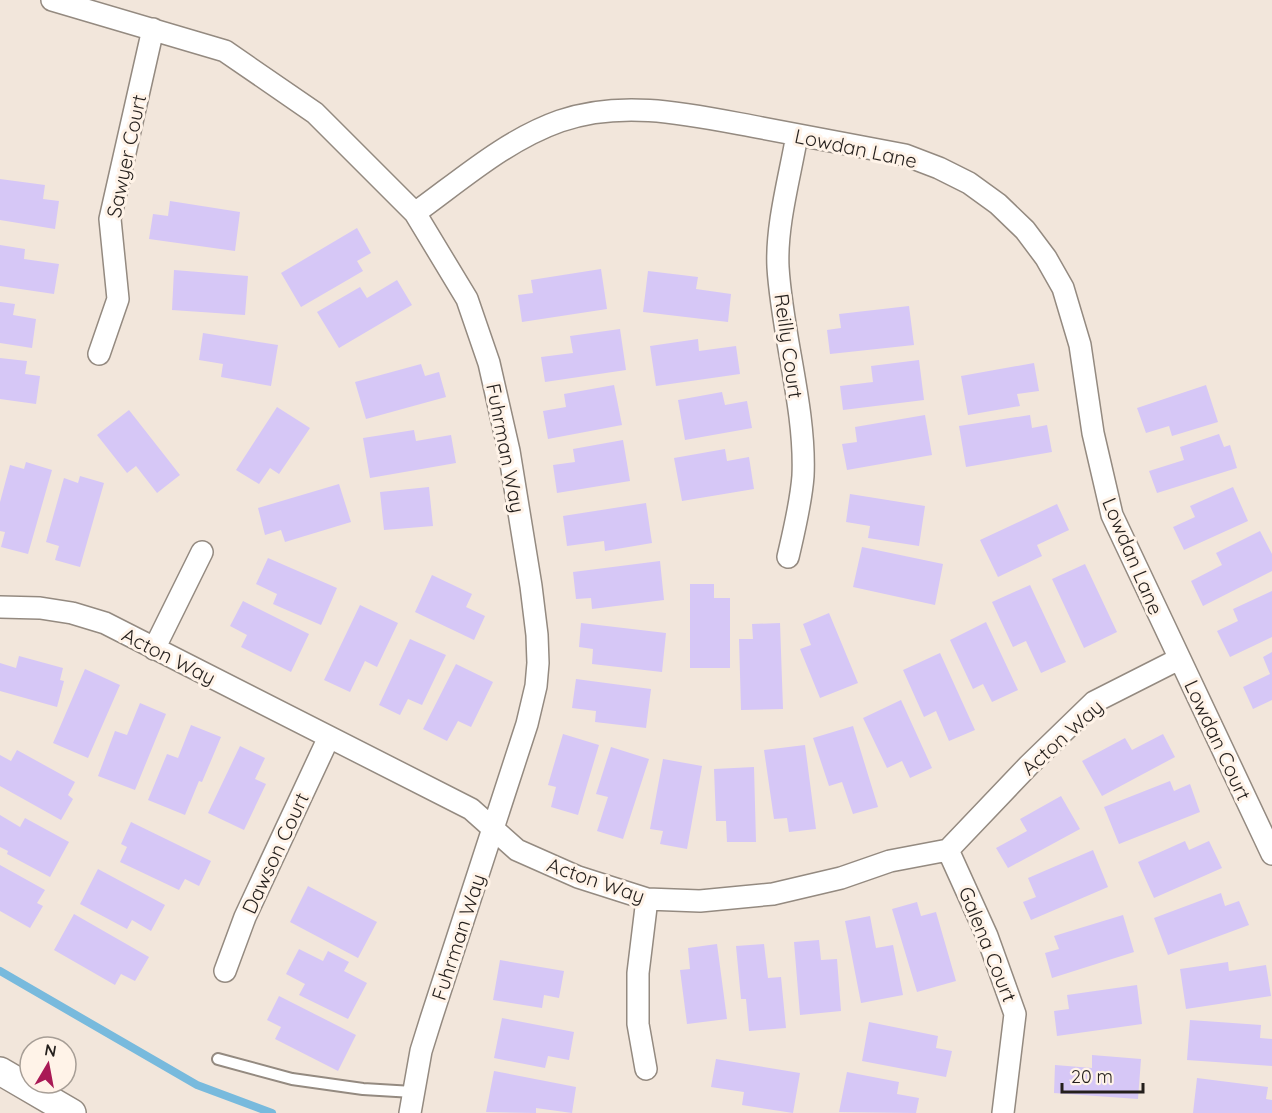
<svg xmlns="http://www.w3.org/2000/svg" width="1272" height="1113" viewBox="0 0 1272 1113" font-family="Quicksand,sans-serif">
  <style>
    .lines { fill: none; stroke-linecap: round; stroke-linejoin: round }
    .stream { stroke: #78badd; stroke-width: 8 }
    .building { fill: #d6c7f6 }
    .service-casing { stroke: #948a80; stroke-width: 14 }
    .minor-casing { stroke: #948a80; stroke-width: 24 }
    .tertiary-casing { stroke: #948a80; stroke-width: 30 }
    .service { stroke: #fff; stroke-width: 10 }
    .minor { stroke: #fff; stroke-width: 21 }
    .tertiary { stroke: #fff; stroke-width: 27 }
    .labels { text-anchor: middle; dominant-baseline: central; stroke-width: 6; stroke-linejoin: round; paint-order: stroke }
    .street-label { font-size: 20px; fill: #241f1c; stroke: #fff3e8 }
  </style>
  <rect width="100%" height="100%" fill="#f2e6db"/>
  <g class="lines">
    <!-- stream -->
    <path class="stream" d="M0 971 197 1085 272 1113"/>
  </g>
  <!-- building -->
  <path class="building" d="M0 179 45 185 43 199 59 201 55 229 0 220Z
    M170 201 240 212 235 251 149 239 153 214 168 216Z
    M357 228 371 253 357 261 363 271 301 307 281 273Z
    M0 245 25 249 24 259 59 264 54 294 0 286Z
    M601 269 607 309 522 322 518 295 533 293 531 280Z
    M174 270 248 276 245 315 172 310Z
    M648 271 698 277 696 289 731 294 728 322 643 312Z
    M397 280 412 305 339 348 317 312 360 287 367 298Z
    M0 302 15 304 13 315 36 319 32 348 0 343Z
    M909 306 914 345 830 354 827 330 841 328 839 314Z
    M620 329 626 370 545 382 541 357 573 353 570 336Z
    M203 333 278 345 271 386 221 377 223 364 199 360Z
    M698 339 699 351 736 346 740 374 656 386 650 346Z
    M0 358 27 361 25 374 40 376 36 404 0 399Z
    M919 360 924 400 843 410 840 386 873 382 871 366Z
    M1034 363 1039 391 1017 394 1020 406 968 415 961 376Z
    M421 364 425 376 439 372 446 397 366 419 355 382Z
    M614 385 622 425 548 439 543 411 566 407 564 394Z
    M1206 385 1218 422 1172 436 1169 426 1146 433 1137 408Z
    M722 392 725 405 747 401 752 428 685 440 678 400Z
    M277 407 310 428 279 474 270 468 259 484 236 470Z
    M129 410 180 475 157 493 136 466 127 473 97 435Z
    M925 415 932 455 847 470 842 444 857 442 855 427Z
    M1030 415 1032 428 1047 425 1052 452 966 467 959 426Z
    M414 430 416 441 451 435 456 463 370 478 363 438Z
    M1219 434 1224 447 1230 445 1237 468 1157 493 1149 471 1184 460 1180 447Z
    M623 440 630 481 557 493 553 465 575 462 573 449Z
    M725 449 727 461 749 457 754 489 682 501 674 458Z
    M26 462 52 470 28 554 1 547 5 532 0 531V502L10 465 24 469Z
    M80 476 104 483 80 567 55 560 59 546 46 542 64 478 78 483Z
    M339 484 351 522 285 542 281 530 265 535 258 508Z
    M429 487 433 526 384 530 380 492Z
    M1233 487 1248 521 1184 550 1173 527 1195 517 1190 506Z
    M850 494 925 506 919 546 868 538 870 526 846 522Z
    M646 503 652 543 605 551 604 541 567 546 563 516Z
    M1057 504 1069 530 1037 545 1042 556 998 577 980 540Z
    M1260 531 1272 554V571L1203 606 1191 581 1222 565 1216 553Z
    M862 547 943 564 935 605 853 587Z
    M268 558 337 588 321 625 273 604 277 594 256 584Z
    M660 561 664 600 592 609 591 598 576 599 573 572Z
    M1085 564 1117 632 1084 648 1052 579Z
    M432 575 472 594 466 607 485 616 474 640 415 612Z
    M690 584H714V598H730V668H690Z
    M1030 585 1066 662 1041 673 1026 641 1013 647 992 602Z
    M1272 591V637L1230 657 1217 631 1238 621 1233 609Z
    M243 601 309 634 291 672 241 647 247 635 230 626Z
    M360 605 398 623 377 667 365 661 350 692 324 680Z
    M829 613 858 683 820 698 800 649 811 645 803 624Z
    M986 622 1018 690 992 702 983 684 973 689 950 640Z
    M581 623 666 633 662 672 592 664 593 649 579 647Z
    M780 623 783 709 741 710 739 639H753L752 624Z
    M410 639 446 655 422 705 408 699 400 715 379 705Z
    M1272 652V700L1253 709 1243 687 1270 674 1263 657Z
    M940 653 975 730 949 741 936 711 924 717 903 670Z
    M19 656 63 668 60 680 64 681 57 707 0 691V663L16 668Z
    M456 664 493 682 471 727 458 721 447 741 423 729Z
    M85 669 120 685 88 758 53 743Z
    M576 679 651 689 646 728 595 722 596 711 572 708Z
    M901 700 932 768 910 778 902 761 887 768 863 718Z
    M140 703 166 714 135 790 98 776 115 731 127 735Z
    M191 725 221 737 202 782 199 781 185 815 148 800 167 754 178 758Z
    M853 726 878 807 853 814 842 782 829 786 813 738Z
    M563 734 599 745 578 815 551 807 556 787 548 785Z
    M1163 734 1175 757 1102 796 1082 761 1125 738 1132 750Z
    M805 745 816 829 789 832 787 818 774 819 764 750Z
    M240 746 265 758 255 779 266 784 244 830 208 813Z
    M611 747 649 759 623 839 597 831 608 797 596 794Z
    M17 750 75 782 68 795 73 799 61 820 0 786V755L11 761Z
    M663 759 702 766 687 849 660 844 663 831 650 829Z
    M754 767 756 842H727L726 821H716L714 769Z
    M1170 781 1174 791 1190 784 1200 812 1119 844 1104 807Z
    M1061 796 1080 829 1008 868 996 848 1027 831 1020 819Z
    M0 815 20 827 25 818 69 842 50 877 7 854 8 851 0 847Z
    M131 822 211 861 199 886 185 879 179 890 120 862 127 847 121 844Z
    M1185 841 1189 850 1209 841 1222 868 1154 898 1138 862Z
    M1093 850 1108 887 1031 920 1023 902 1036 897 1028 878Z
    M0 865 45 890 37 903 43 906 30 928 0 911Z
    M98 869 165 905 151 931 132 920 127 929 80 904Z
    M308 886 377 922 358 958 290 922Z
    M1221 893 1225 906 1239 901 1249 925 1168 955 1154 918Z
    M917 902 921 916 936 912 956 981 917 992 892 909Z
    M74 914 149 957 135 981 121 974 115 985 54 950Z
    M1123 915 1134 952 1052 978 1045 953 1059 949 1054 936Z
    M870 916 876 948 893 945 903 995 861 1003 845 921Z
    M819 940 821 960 837 959 841 1011 800 1015 794 942Z
    M717 944 727 1019 687 1024 680 970 690 969 688 948Z
    M764 944 768 978 781 977 786 1028 749 1031 746 999H741L736 946Z
    M299 949 323 961 328 951 349 962 344 971 367 983 348 1019 299 995 305 984 286 974Z
    M500 960 564 971 559 998 544 995 542 1008 493 1000Z
    M1228 962 1229 971 1266 965 1271 996 1186 1009 1180 969Z
    M1137 985 1142 1024 1057 1036 1054 1011 1069 1009 1067 995Z
    M279 996 356 1035 338 1071 275 1039 281 1027 267 1020Z
    M502 1018 574 1032 569 1060 548 1056 545 1068 494 1058Z
    M1190 1020 1261 1025 1260 1038 1272 1039V1066L1187 1060Z
    M869 1022 938 1036 936 1048 952 1051 946 1077 862 1061Z
    M1092 1055 1141 1059 1138 1099 1054 1093 1055 1065 1092 1068Z
    M716 1059 800 1073 793 1113 742 1105 744 1092 711 1087Z
    M494 1071 576 1087 572 1113 536 1108V1113L486 1112Z
    M847 1072 899 1082 897 1094 919 1098 916 1113 839 1112Z
    M1197 1078 1268 1087 1266 1099 1272 1100V1113H1193Z"/>
  <g class="lines">
    <defs>
      <path id="service" d="M218 1059 292 1079 363 1089 413 1092"/>
      <path id="minor" d="M52 0 225 51 315 113 415 213 467 299 489 363 509 451 531 586 537 635 538 663 536 686 527 724 431 1019 421 1051 410 1113
        M415 213C461 180 506 140 560 121 626 98 696 116 762 128 809 137 857 146 905 155L939 168 969 183 998 204 1025 230 1046 258 1063 288 1080 345 1093 433 1112 515 1272 854
        M99 354 118 299 110 219 153 29
        M788 557C794 531 801 503 803 476 806 409 782 335 778 267 776 225 790 176 797 135
        M0 607 40 608 72 613 105 623 471 809 517 850 578 877 647 899 700 901 773 894 841 878 890 861 948 850 1029 765 1094 702 1179 659
        M154 649 202 552
        M948 850 987 936 1015 1014 1003 1113
        M225 971 245 917 329 737
        M646 1069 638 1024V973L647 899"/>
      <path id="tertiary" d="M0 1071 72 1113"/>
    </defs>
    <!-- service casing -->
    <use href="#service" class="service-casing"/>
    <!-- minor casing -->
    <use href="#minor" class="minor-casing"/>
    <!-- tertiary casing -->
    <use href="#tertiary" class="tertiary-casing"/>
    <!-- service -->
    <use href="#service" class="service"/>
    <!-- minor -->
    <use href="#minor" class="minor"/>
    <!-- tertiary -->
    <use href="#tertiary" class="tertiary"/>
  </g>
  <g class="labels">
    <!-- street labels -->
    <g class="street-label">
      <text transform="translate(856 148) rotate(12)">Lowdan Lane</text>
      <text transform="translate(126 156) rotate(-78)">Sawyer Court</text>
      <text transform="translate(789 346) rotate(82)">Reilly Court</text>
      <text transform="translate(506 448) rotate(79)">Fuhrman Way</text>
      <text transform="translate(1133 556) rotate(67)">Lowdan Lane</text>
      <text transform="translate(169 656) rotate(27)">Acton Way</text>
      <text transform="translate(1062 737) rotate(-42)">Acton Way</text>
      <text transform="translate(1218 740) rotate(65)">Lowdan Court</text>
      <text transform="translate(275 853) rotate(-65)">Dawson Court</text>
      <text transform="translate(596 880) rotate(19)">Acton Way</text>
      <text transform="translate(458 937) rotate(-72)">Fuhrman Way</text>
      <text transform="translate(988 944) rotate(68)">Galena Court</text>
    </g>
  </g>
  <!-- north arrow -->
  <g transform="translate(48 1065) rotate(10)"><circle r="28" fill="#fff3e8" stroke="#a79e96" stroke-width="1.5"/>
  <path d="M0-4.5L10 22L0 15L-10 22Z" fill="#a91955"/>
  <text y="-9" font-size="16" font-weight="bold" text-anchor="middle" fill="#241f1c">N</text>
  </g>
  <!-- scale -->
  <path d="M1062 1083v9h81v-9" fill="none" stroke="#241f1c" stroke-width="3"/>
  <text x="1071" y="1083" font-size="18" fill="#241f1c" stroke="#fff3e8" stroke-width="4.5" paint-order="stroke">20 m</text>
</svg>
